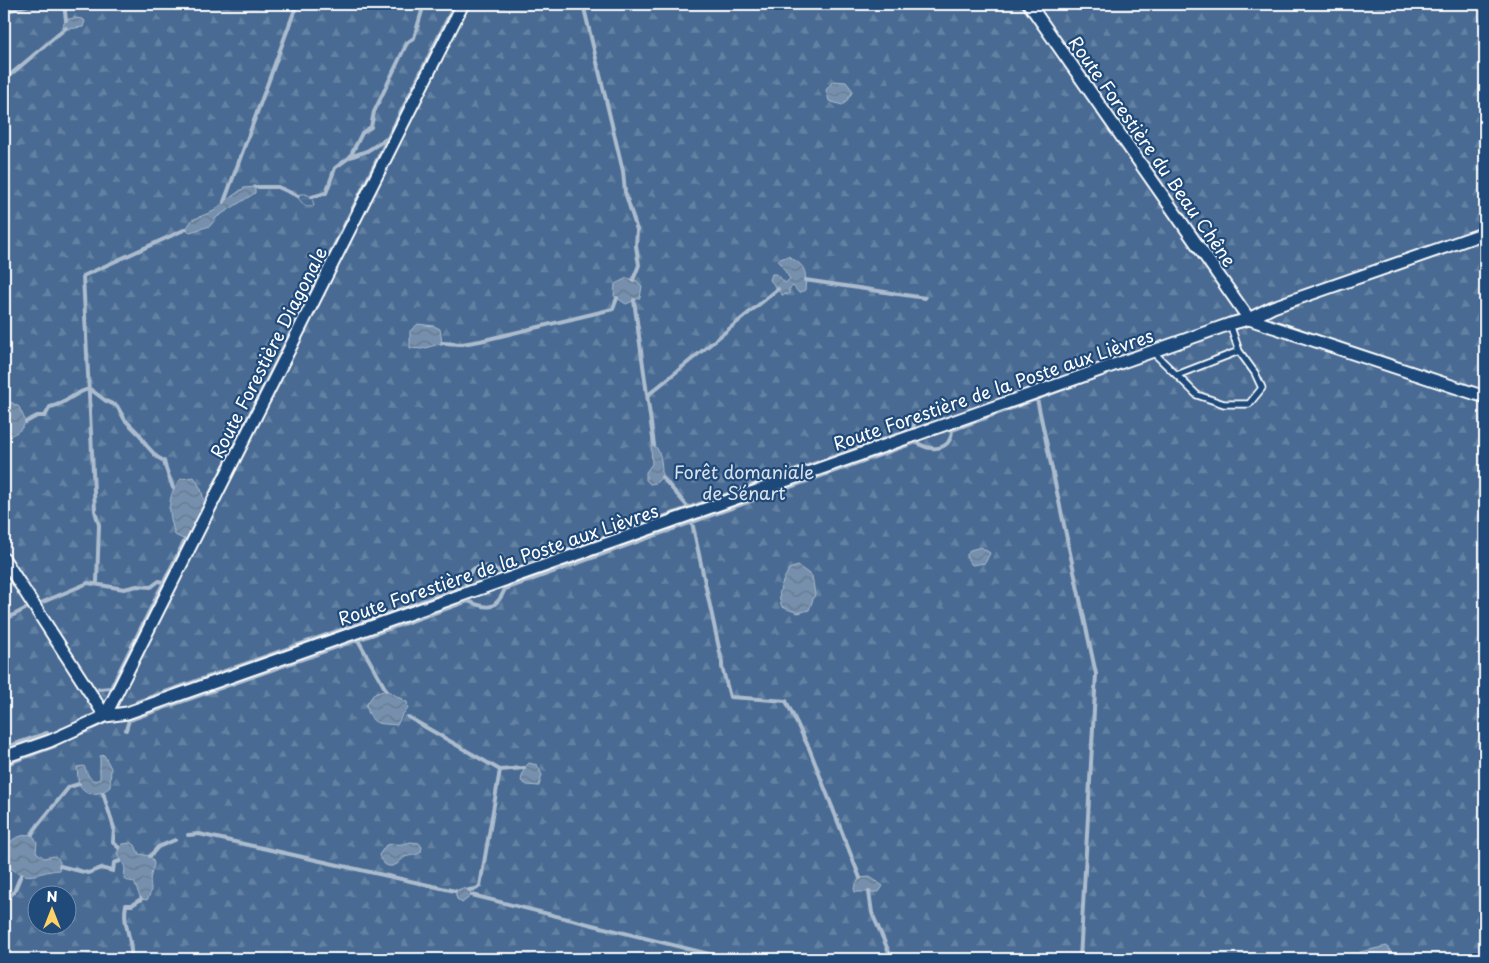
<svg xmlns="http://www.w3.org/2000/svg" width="1489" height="963" viewBox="0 0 1489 963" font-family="'Playpen Sans',sans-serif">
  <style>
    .forest { fill: url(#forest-firs); stroke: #a4b5c8; fill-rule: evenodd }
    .wetland { fill: url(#wetland-marsh); stroke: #a4b5c8 }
    .water { fill: url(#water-waves); stroke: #acbcce }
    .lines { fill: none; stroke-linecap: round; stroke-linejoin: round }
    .stream { stroke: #acbcce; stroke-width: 4 }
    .service-casing { stroke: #fff; stroke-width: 9 }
    .minor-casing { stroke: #fff; stroke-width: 15 }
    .service { stroke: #1f4a7a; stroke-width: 5.5 }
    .minor { stroke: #1f4a7a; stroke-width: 11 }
    .labels { text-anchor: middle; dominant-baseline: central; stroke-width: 4.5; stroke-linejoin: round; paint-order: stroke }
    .street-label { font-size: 18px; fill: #fff; stroke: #1f4a7a }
    .park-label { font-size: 18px; fill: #dae1e9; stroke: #1f4a7a }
  </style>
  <defs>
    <pattern id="forest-firs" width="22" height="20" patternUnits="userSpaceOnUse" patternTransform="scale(1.25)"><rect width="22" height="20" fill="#486b92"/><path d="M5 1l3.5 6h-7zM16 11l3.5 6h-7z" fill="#6381a2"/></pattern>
    <pattern id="wetland-marsh" width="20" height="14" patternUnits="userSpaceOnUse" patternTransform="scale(1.25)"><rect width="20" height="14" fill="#486b92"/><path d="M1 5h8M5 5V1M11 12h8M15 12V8" fill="none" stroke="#6381a2"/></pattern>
    <pattern id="water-waves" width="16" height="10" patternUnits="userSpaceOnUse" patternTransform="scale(1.25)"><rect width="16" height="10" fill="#748fad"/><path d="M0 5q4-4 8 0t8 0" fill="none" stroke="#66788b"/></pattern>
  </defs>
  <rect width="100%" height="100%" fill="#2c5582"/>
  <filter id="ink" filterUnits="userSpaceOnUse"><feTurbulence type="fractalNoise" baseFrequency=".02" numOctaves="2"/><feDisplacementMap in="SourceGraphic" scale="10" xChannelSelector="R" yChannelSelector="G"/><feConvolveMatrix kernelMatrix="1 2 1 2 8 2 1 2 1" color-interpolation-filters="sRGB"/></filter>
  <g filter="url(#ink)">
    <!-- forest -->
    <path class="forest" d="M4 4H1485V959H4ZM38 896H68V926H38Z"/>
    <!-- wetland -->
    <path class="wetland" d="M299 194H306L312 197 314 206H305L298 198Z"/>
    <!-- water -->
    <path class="water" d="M74 18 83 19 85 21 83 27 68 29 63 27 65 20Z
      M833 81 846 82 853 91 846 102 842 105 829 101 826 90Z
      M255 187V193L217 217 210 226 190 232 186 229 192 220 214 211 224 202 244 188Z
      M788 256C805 266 807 269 805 290L799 293 793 286 789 289V294L782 295 770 280 772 274H777L785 283 790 279 778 260Z
      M627 278 637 281 642 286 640 298 626 304 614 296 615 284Z
      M418 324 434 326 440 329 442 343 422 349 410 348V331Z
      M9 401 19 407 26 422C22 430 14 436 4 436V403Z
      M654 445C662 452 662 467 662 477L656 483 650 484 646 480V472L652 464 651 447Z
      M194 477 201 489 205 504 185 540 175 535C169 514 165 497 181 479Z
      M981 547 990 553 985 563 972 565 966 557 970 550Z
      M798 566 812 576 815 594 809 610 798 613 782 607C776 591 782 584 789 569Z
      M386 690 407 702 408 709 402 715 397 725C377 723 372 726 366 705L374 694Z
      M104 755 111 768 110 787C101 795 84 798 79 784 77 779 78 772 77 767L84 766C88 774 90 784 100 779V756Z
      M529 763 537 765 542 775 539 786 527 785 521 781 524 768Z
      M32 834 37 842 36 852 44 858 54 856C61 860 61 863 59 870 33 872 32 884 6 865 4 843 10 837 32 834Z
      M410 842 419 843 422 847 421 852C415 856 410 855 405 857 401 859 399 864 395 865 387 869 381 862 379 855L386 845C394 843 402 846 410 842Z
      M131 843 135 845 139 854 150 856C157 864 153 866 151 875 148 886 155 887 147 900L141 899 134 882 125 880 124 878C124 875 125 872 125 869 124 859 110 856 123 844Z
      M870 877 883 886 879 892H855L854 888 860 878Z
      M463 888 469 890 472 895 462 903 457 899 455 891Z
      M1387 946 1396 959H1357L1360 952Z"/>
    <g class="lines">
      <!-- stream -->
      <path class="stream" d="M64 4 66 20
        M583 4 623 171 625 192 637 230 636 246 639 265 633 280
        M4 12 32 4
        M4 80 66 28
        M350 157 362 133 371 127 374 112 407 43 414 38 424 4
        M255 187H278L298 196
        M312 197 326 193 335 168 350 157 367 151 388 138
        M224 202 297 4
        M805 280 925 298
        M634 300 654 445
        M442 343 462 344 480 341 613 309 617 298
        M648 395 778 289
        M1037 399 1096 674 1080 959
        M26 422 37 416H45L50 407C67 404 75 391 90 389L106 401 117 406 125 420 140 435 146 445 157 457 164 461C166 471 170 478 173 488
        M662 477 688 507
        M205 504 455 4
        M692 522 722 662V667L730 697 786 701 809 748 860 878
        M97 582 99 525 95 511 83 276 186 229
        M43 602 88 583 124 589 137 586 151 587 159 581 163 582
        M4 620 25 609
        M358 640 386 690
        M99 689 111 688 185 540
        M137 702 465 586C469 562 485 563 503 573L913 429 915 420 919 413
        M408 717 500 770 524 768
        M126 730 129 720 468 601C488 610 496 610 505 589L916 442C931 452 951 451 952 430L1118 369
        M4 748 47 733
        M4 765 55 746
        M103 793 114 828 113 842 119 848
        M32 834 38 825 69 787 79 784
        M188 835 199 834 455 891
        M150 856 158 847 175 840
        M60 866 88 873 101 868 113 871 114 863 120 861
        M469 890 476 889 480 886 500 770
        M869 892 872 913 892 959
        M472 895 729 959
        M4 901 14 892 21 875
        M131 959C133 940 122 924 126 905H132L141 899"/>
      <defs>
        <path id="service" d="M1153 352 1197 395 1224 404H1249L1262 388 1255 373 1239 351 1230 324
          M1177 375 1239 351"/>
        <path id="minor" d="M1029 4 1249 319
          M1249 319 1485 397
          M4 559 105 716
          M105 716 463 4
          M4 757 50 741 105 716 127 713 1230 324 1249 319 1273 307 1485 233"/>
      </defs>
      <!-- service casing -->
      <use href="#service" class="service-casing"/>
      <!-- minor casing -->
      <use href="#minor" class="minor-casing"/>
      <!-- service -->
      <use href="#service" class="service"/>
      <!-- minor -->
      <use href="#minor" class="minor"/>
    </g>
  </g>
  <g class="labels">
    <!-- street labels -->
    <g class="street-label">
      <text transform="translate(1153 151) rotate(55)">Route Forestière du Beau Chêne</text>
      <text transform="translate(268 352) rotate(-63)">Route Forestière Diagonale</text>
      <text transform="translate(993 389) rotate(-19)">Route Forestière de la Poste aux Lièvres</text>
      <text transform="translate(498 564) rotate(-19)">Route Forestière de la Poste aux Lièvres</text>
    </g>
    <!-- park labels -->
    <g class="park-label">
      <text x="744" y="471">Forêt domaniale<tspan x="744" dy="21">de Sénart</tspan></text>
    </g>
  </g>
  <!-- margin -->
  <rect width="1489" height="963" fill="none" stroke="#1f4a7a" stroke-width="20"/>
  <rect x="10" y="10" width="1469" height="943" fill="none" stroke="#fff" stroke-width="2" filter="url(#ink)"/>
  <!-- north arrow -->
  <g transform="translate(52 910)"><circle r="24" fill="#1f4a7a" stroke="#7992af"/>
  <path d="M0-4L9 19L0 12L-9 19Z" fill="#ffd166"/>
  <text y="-8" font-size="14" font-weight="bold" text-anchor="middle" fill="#ffffff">N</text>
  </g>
</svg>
